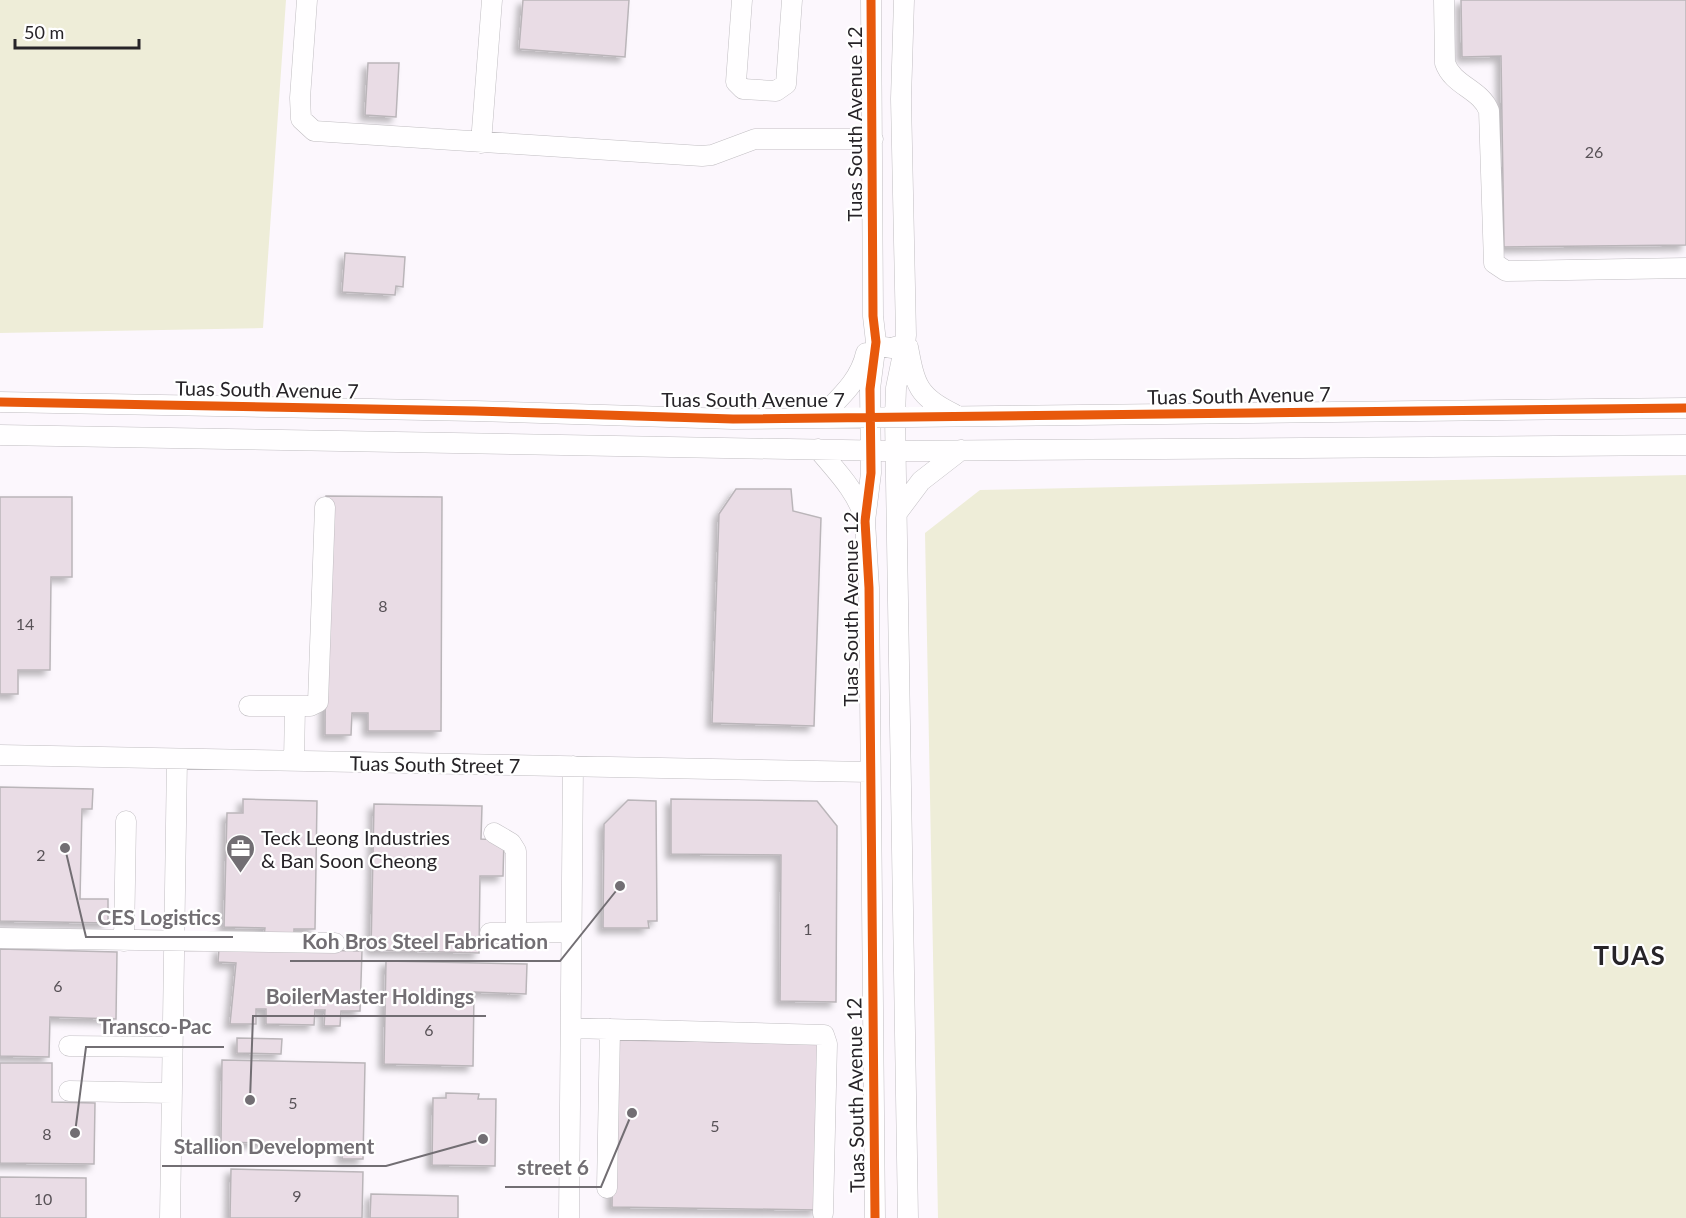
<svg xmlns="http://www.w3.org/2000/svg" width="1686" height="1218" viewBox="0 0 1686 1218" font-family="Lato,sans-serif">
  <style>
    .green { fill: #eeedd8 }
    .building { fill: #e9dce5; stroke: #bab5b9; stroke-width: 1.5; filter: url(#shadow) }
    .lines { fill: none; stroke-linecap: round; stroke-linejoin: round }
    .minor-casing { stroke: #c1bec2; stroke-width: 21 }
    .minor { stroke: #fffeff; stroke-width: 20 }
    .cycleway-casing { stroke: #fff; stroke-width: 13 }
    .cycleway { stroke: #e8590c; stroke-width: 9 }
    .labels { text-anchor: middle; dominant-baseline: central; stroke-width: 4.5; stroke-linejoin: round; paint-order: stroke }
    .number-label { font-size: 16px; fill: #585257 }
    .street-label { font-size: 20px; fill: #272428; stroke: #fff }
    .poi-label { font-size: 20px; fill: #272428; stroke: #fff; text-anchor: start }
    .district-label { font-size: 26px; font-weight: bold; letter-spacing: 1.5px; fill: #272428; stroke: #fff }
    .leader { fill: none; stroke: #726e73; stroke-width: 2 }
    .callout-dot { fill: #726e73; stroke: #fff; stroke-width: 2 }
    .callout-label { font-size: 21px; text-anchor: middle; font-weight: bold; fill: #726e73; stroke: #fff; stroke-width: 4.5; stroke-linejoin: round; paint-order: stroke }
  </style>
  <defs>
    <filter id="shadow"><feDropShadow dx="-5" dy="5" stdDeviation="3" flood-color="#0004"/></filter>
  </defs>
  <rect width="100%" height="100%" fill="#fcf7fd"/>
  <!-- green -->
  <path class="green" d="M0 0H286L263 328 0 333Z
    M1686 475V1218H938L925 533 980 490Z"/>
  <!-- building -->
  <path class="building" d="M523 0H629L625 57 519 49Z
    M1461 0H1686V245L1504 247 1501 56 1462 57Z
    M368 63H399L396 117 365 115Z
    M345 253 405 257 403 287 396 286 395 295 342 292Z
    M736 489H791L793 511 821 518 814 726 712 723 719 514Z
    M326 496 442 497 441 731H368V713H352L351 735H325Z
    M0 497H72V577H51L50 670H18V694H0Z
    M0 787 93 789 92 809H82L80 899H108V923L0 921Z
    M243 799 317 801 315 929H294V937L264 936 265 928 224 927 227 813H243Z
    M671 799 817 801 837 826 836 1002 780 1001 781 855 671 854Z
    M628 800 656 801 657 921H648L649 928H603L604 824Z
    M374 804 482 806 481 839 504 840 503 876H480L479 953 371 950Z
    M219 948 362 951 360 1011H341L340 1026H324L325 1010H315L314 1025 266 1024V1009H256V1024H230L236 963 218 962Z
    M0 949 117 952 116 1019 50 1017 49 1057 0 1056Z
    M386 961 527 964 526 994 474 992 473 1066 384 1064Z
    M237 1038 282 1039 281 1054 237 1053Z
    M614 1040 819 1043 817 1210 612 1207Z
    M222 1060 365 1063 363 1159H342L343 1145 221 1142Z
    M0 1063H52V1102L95 1103 94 1164 0 1163Z
    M446 1093 479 1094 478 1099H496L495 1166 432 1165 433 1098H446Z
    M231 1169 363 1172 362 1218H230Z
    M0 1177 86 1178V1218H0Z
    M371 1194 458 1196V1218H370Z"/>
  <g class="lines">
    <defs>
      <path id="minor" d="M307 0 300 98 301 119 314 131 702 156 712 155 755 139H873
        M742 0 736 82 743 89 776 91 786 84 792 0
        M871 0 873 316 876 342 870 389 871 473 865 521 869 588 875 1218
        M1444 0 1445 63C1453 86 1481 89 1489 111L1494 263 1506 271 1686 268
        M481 143 492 0
        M876 342 879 346 891 348 905 344 906 335 901 99 904 0
        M905 344 896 388 895 417 908 1218
        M908 347C915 385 918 397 954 414
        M0 402 475 411 733 419 1686 408
        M820 418C839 398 860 381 866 353
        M0 435 896 451 1686 445
        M818 449C837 472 856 490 865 519
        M897 513 921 481 961 450
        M249 706H310L318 702 325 507
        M0 755 870 772
        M294 761 295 706
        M494 833 511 843 516 851V933
        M490 933 572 932
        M0 938 335 943
        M124 941 126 821
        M571 1028 824 1035 827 1044 823 1213
        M69 1046 173 1047
        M69 1091 172 1093
        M607 1188 610 1029
        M170 1218 177 759
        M569 1218 573 766"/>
    </defs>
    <!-- minor casing -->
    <use href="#minor" class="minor-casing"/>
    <!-- minor -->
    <use href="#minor" class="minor"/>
    <defs>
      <path id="cycleway" d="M871 0 873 316 876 342 870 389 871 473 865 521 869 588 875 1218
        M0 402 475 411 733 419 1686 408"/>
    </defs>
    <!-- cycleway casing -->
    <use href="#cycleway" class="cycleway-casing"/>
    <!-- cycleway -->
    <use href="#cycleway" class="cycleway"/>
  </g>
  <!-- icons -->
  <defs>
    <symbol id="office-pin" viewBox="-11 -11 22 30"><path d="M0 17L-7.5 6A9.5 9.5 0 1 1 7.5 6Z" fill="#726e73" stroke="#fff"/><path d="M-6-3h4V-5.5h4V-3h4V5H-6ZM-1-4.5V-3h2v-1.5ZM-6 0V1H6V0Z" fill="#fff"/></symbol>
  </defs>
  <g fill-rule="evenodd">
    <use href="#office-pin" x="224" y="832" width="33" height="45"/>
  </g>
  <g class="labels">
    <!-- number labels -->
    <g class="number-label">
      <text x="1594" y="151">26</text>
      <text x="383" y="605">8</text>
      <text x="25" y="623">14</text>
      <text x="41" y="854">2</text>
      <text x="808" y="928">1</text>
      <text x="58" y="985">6</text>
      <text x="429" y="1029">6</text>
      <text x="293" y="1102">5</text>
      <text x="715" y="1125">5</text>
      <text x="47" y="1133">8</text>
      <text x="297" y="1195">9</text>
      <text x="43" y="1198">10</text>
    </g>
    <!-- street labels -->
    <g class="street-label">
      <text transform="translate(854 124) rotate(-90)">Tuas South Avenue 12</text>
      <text transform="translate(267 389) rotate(1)">Tuas South Avenue 7</text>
      <text transform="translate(1239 395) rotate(-1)">Tuas South Avenue 7</text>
      <text x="753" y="399">Tuas South Avenue 7</text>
      <text transform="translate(850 609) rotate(-90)">Tuas South Avenue 12</text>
      <text transform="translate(435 764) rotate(1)">Tuas South Street 7</text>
      <text transform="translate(855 1095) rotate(-91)">Tuas South Avenue 12</text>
    </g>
    <!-- poi labels -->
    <g class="poi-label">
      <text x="261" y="837">Teck Leong Industries<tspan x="261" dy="23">&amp; Ban Soon Cheong</tspan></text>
    </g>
    <!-- district labels -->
    <g class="district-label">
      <text x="1630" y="955">TUAS</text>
    </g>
  </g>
  <!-- callouts -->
  <path class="leader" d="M65 848L86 937H233M620 886L560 961H290M250 1100L253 1016H486M75 1133L86 1047H224M483 1139L386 1166H162M632 1113L601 1187H505"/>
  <g class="callout-dot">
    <circle cx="65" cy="848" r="6"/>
    <circle cx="620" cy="886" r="6"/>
    <circle cx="250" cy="1100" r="6"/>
    <circle cx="75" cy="1133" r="6"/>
    <circle cx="483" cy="1139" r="6"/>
    <circle cx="632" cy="1113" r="6"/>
  </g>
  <g class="callout-label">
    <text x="159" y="925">CES Logistics</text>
    <text x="425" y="949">Koh Bros Steel Fabrication</text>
    <text x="370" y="1004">BoilerMaster Holdings</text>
    <text x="155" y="1034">Transco-Pac</text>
    <text x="274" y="1154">Stallion Development</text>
    <text x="553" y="1175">street 6</text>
  </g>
  <!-- scale -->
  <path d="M15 39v9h124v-9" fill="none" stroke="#272428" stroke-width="3"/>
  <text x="24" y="39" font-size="18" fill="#272428" stroke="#ffffff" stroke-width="4.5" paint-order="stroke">50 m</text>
</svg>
